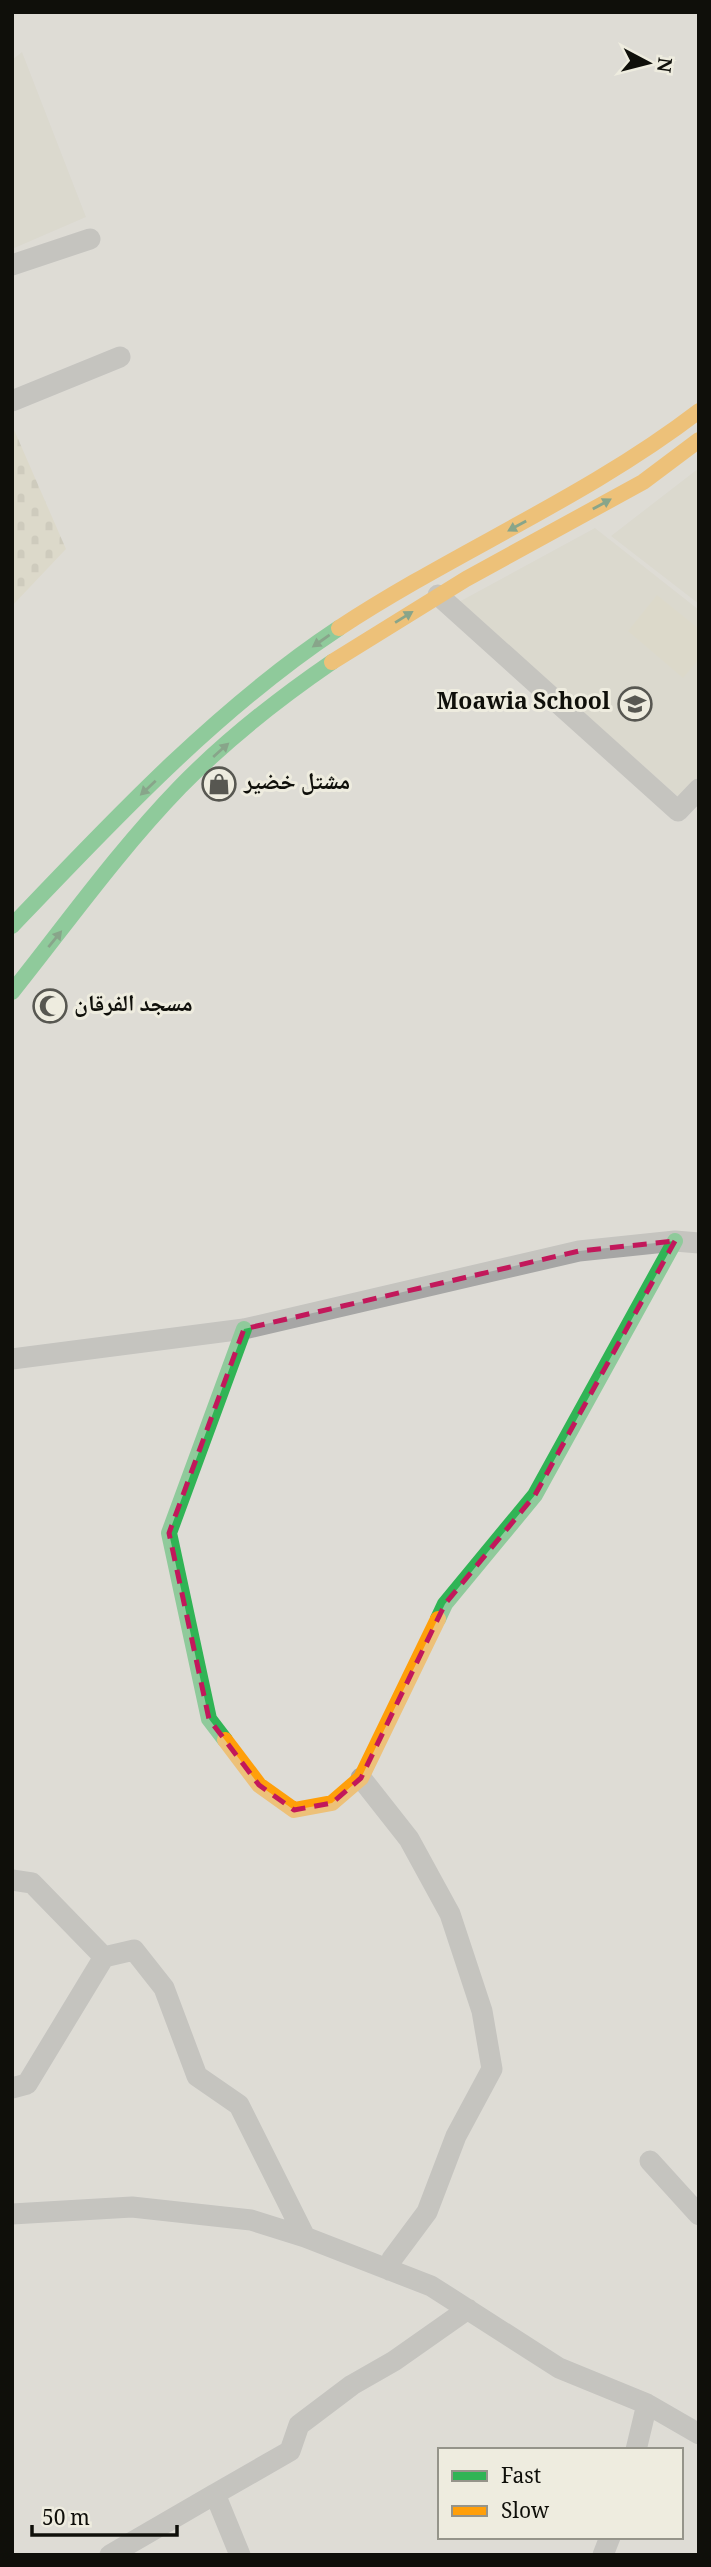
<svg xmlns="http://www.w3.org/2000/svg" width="711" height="2567" viewBox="0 0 711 2567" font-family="Georgia,'Noto Naskh Arabic',serif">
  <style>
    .built { fill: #d7d4c6 }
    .cemetery { fill: url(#cemetery-stones) }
    .park { fill: #dad5bd }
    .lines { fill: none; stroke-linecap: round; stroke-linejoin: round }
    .street { stroke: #a6a6a5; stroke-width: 21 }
    .fast { stroke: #30b455; stroke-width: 16 }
    .slow { stroke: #ff9f0a; stroke-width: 16 }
    .oneway { fill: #206230 }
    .marked { fill: none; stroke: #c2185b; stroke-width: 5; stroke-dasharray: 14 9; stroke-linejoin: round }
    .labels { text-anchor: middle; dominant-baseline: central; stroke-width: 6; stroke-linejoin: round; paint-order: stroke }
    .poi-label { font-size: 23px; font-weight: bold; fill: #0f0f0a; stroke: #eeecdf; text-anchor: start }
  </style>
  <defs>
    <pattern id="cemetery-stones" width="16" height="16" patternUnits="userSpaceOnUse" patternTransform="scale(1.75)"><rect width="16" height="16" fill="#dad5bd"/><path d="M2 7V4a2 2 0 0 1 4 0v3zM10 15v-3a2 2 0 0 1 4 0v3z" fill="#bab6a1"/></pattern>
  </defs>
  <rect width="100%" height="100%" fill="#dedcd6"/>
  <!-- built -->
  <path class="built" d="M22 52 86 217 12 249V60Z
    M699 468V604L611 536Z
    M595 528 699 610V798L691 808 457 603Z"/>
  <!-- cemetery -->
  <path class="cemetery" d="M12 425 66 549 12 606Z"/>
  <!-- park -->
  <path class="park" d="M657 595 699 629V659L683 678 628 631Z"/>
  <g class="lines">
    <!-- street -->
    <path class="street" d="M12 265 90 239
      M12 401 120 357
      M438 595 678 811 699 789
      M12 1359 244 1329 579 1251 675 1241 699 1243
      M361 1778 409 1839 450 1914 482 2011 492 2069 456 2136 427 2212 392 2259 389 2270
      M12 1880 32 1883 104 1957 134 1950 164 1988 197 2076 239 2105 305 2237
      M12 2088 27 2084 104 1957
      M650 2161 699 2215
      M12 2214 132 2207 251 2220 305 2237 431 2286 559 2368 647 2404 699 2434
      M636 2450 647 2404
      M215 2494 290 2451 299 2425 352 2385 394 2361 468 2309
      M110 2555 215 2494 240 2555
      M603 2555 610 2537"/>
    <!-- fast -->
    <path class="fast" d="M12 926C111 822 218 708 339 628
      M12 992C67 923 119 850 180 787 226 740 278 699 332 662
      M438 1619 445 1604 535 1495 675 1241
      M225 1740 209 1719 169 1533 244 1329"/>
    <!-- slow -->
    <path class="slow" d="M339 628C456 551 587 497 699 411
      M332 662 466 579 643 482 699 440
      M225 1740 259 1785 294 1810 332 1803 361 1778 438 1619"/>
  </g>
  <!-- one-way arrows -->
  <defs><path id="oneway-solid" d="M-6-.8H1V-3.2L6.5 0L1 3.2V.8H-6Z" transform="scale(1.75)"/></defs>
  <g class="oneway">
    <use href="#oneway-solid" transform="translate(602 504) rotate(-29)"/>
    <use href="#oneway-solid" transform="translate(517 526) rotate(151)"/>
    <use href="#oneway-solid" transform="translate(404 617) rotate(-32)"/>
    <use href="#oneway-solid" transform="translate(321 641) rotate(145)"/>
    <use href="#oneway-solid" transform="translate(221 750) rotate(-42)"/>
    <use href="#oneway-solid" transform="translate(148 788) rotate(137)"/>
    <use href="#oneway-solid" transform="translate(55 939) rotate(-51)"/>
  </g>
  <!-- marked area -->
  <path d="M0 0H711V2567H0ZM675 1241 535 1495 445 1604 361 1778 332 1803 294 1810 259 1785 209 1719 169 1533 244 1329 579 1251Z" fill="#dedcd6" fill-opacity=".55" fill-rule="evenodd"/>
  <path class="marked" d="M675 1241 535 1495 445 1604 361 1778 332 1803 294 1810 259 1785 209 1719 169 1533 244 1329 579 1251Z"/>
  <!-- icons -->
  <defs>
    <symbol id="school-ring" viewBox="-11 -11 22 22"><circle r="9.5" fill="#eeecdf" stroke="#575751" stroke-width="1.5"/><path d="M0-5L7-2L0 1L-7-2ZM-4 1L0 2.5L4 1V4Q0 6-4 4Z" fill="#575751"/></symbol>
    <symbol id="shop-ring" viewBox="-11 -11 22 22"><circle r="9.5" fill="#eeecdf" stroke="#575751" stroke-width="1.5"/><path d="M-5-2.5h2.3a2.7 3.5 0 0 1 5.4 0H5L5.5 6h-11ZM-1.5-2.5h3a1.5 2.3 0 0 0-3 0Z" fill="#575751"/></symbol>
    <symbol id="mosque-ring" viewBox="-11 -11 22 22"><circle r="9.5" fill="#eeecdf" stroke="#575751" stroke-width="1.5"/><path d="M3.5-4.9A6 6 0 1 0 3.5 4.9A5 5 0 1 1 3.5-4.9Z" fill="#575751"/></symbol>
  </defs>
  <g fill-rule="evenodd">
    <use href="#school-ring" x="616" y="685" width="38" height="38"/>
    <use href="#shop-ring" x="200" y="765" width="38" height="38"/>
    <use href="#mosque-ring" x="31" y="987" width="38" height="38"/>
  </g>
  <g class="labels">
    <!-- poi labels -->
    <g class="poi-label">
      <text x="610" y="704" text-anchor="end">Moawia School</text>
      <text x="244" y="784">مشتل خضير</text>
      <text x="74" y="1006">مسجد الفرقان</text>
    </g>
  </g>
  <!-- border -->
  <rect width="711" height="2567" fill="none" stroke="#0f0f0a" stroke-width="28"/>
  <!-- legend -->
  <rect x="438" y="2448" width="245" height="91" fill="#eeecdf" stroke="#95948a" stroke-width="2"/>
  <rect x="452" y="2471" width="35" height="10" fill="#30b455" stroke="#95948a" stroke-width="2"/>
  <text x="501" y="2483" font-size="21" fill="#0f0f0a">Fast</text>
  <rect x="452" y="2506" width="35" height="10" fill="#ff9f0a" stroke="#95948a" stroke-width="2"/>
  <text x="501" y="2518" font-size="21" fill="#0f0f0a">Slow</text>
  <!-- north arrow -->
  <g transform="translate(648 63) rotate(97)" stroke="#eeecdf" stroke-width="5" paint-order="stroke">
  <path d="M0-5L12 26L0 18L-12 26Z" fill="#0f0f0a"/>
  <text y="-10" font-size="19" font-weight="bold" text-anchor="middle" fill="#0f0f0a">N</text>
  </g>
  <!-- scale -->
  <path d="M32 2525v10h145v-10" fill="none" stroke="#0f0f0a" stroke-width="3.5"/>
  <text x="42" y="2525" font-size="21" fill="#0f0f0a" stroke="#eeecdf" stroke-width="5" paint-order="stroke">50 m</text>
</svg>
